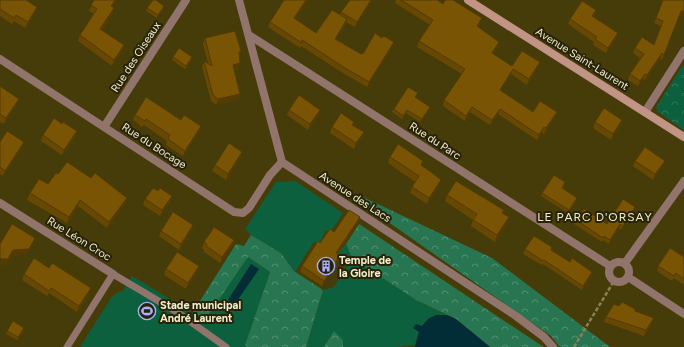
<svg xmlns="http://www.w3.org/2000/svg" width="684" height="347" viewBox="0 0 684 347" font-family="Figtree,sans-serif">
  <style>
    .green { fill: #0c603e }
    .forest { fill: url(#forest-crowns) }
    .park { fill: url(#park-crowns) }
    .water { fill: #022d37 }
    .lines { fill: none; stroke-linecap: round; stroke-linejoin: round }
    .path { stroke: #898156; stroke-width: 2.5; stroke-dasharray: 4 2; stroke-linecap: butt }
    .service { stroke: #91756c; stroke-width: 7 }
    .minor { stroke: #91756c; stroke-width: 8 }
    .tertiary { stroke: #91756c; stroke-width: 8 }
    .secondary { stroke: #c19486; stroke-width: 8 }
    .wall { fill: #674803 }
    .shaded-wall { fill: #543b03 }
    .building { fill: #785404; stroke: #543b03 }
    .labels { text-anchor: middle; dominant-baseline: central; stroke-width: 4; stroke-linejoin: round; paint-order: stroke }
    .street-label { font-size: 11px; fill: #f4efcf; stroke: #282308 }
    .poi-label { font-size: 11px; font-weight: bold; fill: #f4efcf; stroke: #282308; text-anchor: start }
    .neighbourhood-label { font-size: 12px; letter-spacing: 1px; fill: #f4efcf; stroke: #282308 }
  </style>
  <defs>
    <pattern id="forest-crowns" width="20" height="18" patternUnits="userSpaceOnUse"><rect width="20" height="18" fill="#277551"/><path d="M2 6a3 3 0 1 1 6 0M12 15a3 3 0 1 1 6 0" fill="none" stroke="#529071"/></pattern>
    <pattern id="park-crowns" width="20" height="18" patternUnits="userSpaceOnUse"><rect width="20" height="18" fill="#0c603e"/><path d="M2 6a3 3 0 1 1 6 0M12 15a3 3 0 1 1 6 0" fill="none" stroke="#307759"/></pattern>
  </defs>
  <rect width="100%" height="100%" fill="#453c09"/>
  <!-- green -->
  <path class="green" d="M295 181 343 213 330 233 326 230 320 242 313 243 295 272 281 253 251 235 245 229 276 182Z
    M346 244 352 258 416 300 447 315C425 315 421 325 415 345L396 347H343V340L334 331 324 347H306L323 290 334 287 350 261 340 255 336 259 333 256 340 246 343 247Z
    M248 257 270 272 245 345 248 347H80L111 298 118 292 123 291 132 276 205 320Z"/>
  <!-- forest -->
  <path class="forest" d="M363 197 492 258 610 347H560L551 336 364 205Z
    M359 224 542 346 543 347H490L456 319 416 300 352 258 346 244Z
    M251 235 281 253 294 271 323 290 306 347H248L245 345 270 272 248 257 205 320 193 312 236 244 244 246Z
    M334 331 343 340V347H324Z"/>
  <!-- park -->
  <path class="park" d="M683 65 684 66V130L658 112 656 107Z"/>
  <!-- water -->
  <path class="water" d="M251 264 259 269 235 304 228 300Z
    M436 315H447L456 319 490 347H415L419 332 413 328 416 324 422 326 428 319Z"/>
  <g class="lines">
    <!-- path -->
    <path class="path" d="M574 347 614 281"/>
    <!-- service -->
    <path class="service" d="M67 347 113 274 177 312 226 347"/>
    <!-- minor -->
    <path class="minor" d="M249 35 610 266
      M0 59 234 212 243 213 249 208 270 175 282 162
      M645 112 684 51
      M104 127 186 0
      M0 203 113 274
      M609 272a10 10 0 1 1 20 0a10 10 0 1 1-20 0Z
      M625 263 684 181
      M628 277 684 314"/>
    <!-- tertiary -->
    <path class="tertiary" d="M239 0 282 162 516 316 544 337 553 347"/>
    <!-- secondary -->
    <path class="secondary" d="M468 0 684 137"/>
  </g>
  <!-- wall -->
  <path class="wall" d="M0 0 37 7 35 13 25 28 14 21 12 24 0 16Z
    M94 0H116L112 6 114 8 112 14 102 30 122 51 112 66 78 41 80 35 94 14 89 11Z
    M284 0H308L295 19 316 33 340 15 341 12 372 0 355 27 346 22 345 25 336 39 361 54 392 47 367 87 343 73 301 46 300 48 268 27 270 22Z
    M396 0H437L443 4 480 24 478 27 498 47 493 54 512 66 538 68 527 85 511 74 500 91 533 112 555 117 544 134 542 132 537 140 498 114 490 125 470 112 465 121 443 106 444 100 462 74 417 47 419 41 430 25 395 3Z
    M147 8 163 9 157 18 146 11Z
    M596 10 593 17 616 39 606 53 593 45 594 42 568 24 570 19Z
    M679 16 662 60 660 58 645 80 643 79 638 86 628 80 630 74 640 58 633 53 635 48 654 45 661 26 654 23 656 18Z
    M205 38 241 51 239 55 240 63 238 69 234 70 240 94 238 100 216 105 211 101 202 67 204 61 208 63 203 44Z
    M173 57 191 60 185 69 172 60Z
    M0 86 17 104 4 124 0 122Z
    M416 96V98L430 107 429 110 420 122 406 113 402 119 392 112 394 109Z
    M289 110H320L318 115 308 130 287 115Z
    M135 115 181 120 201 126 199 132 183 156 166 145 167 141 144 125 142 127 133 120Z
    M354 122 353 125 364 132 361 137 354 149 330 133 332 127Z
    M595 122 620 126 611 140 593 128Z
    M43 135 75 137 62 155 41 141Z
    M0 142 22 147 3 176 0 174Z
    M242 152 240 158 226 180 212 171 215 165Z
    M390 157 422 166 431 173 439 185 427 204 410 193 412 187 415 182 388 163Z
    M635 161 662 166 653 180 633 166Z
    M58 174 125 204 107 228 78 206 67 223 27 200 30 193 48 184Z
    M564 186 563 188 577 198 576 201 568 213 541 196 542 193Z
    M158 191 172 196 170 201 160 216 143 205 145 199Z
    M447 195 504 210 503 213 507 224 495 242 471 226 473 220 445 201Z
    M634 211 621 230 619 228 609 244 603 240 602 242 574 224 576 220 607 224Z
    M358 223 337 254 340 255 338 261 322 286 300 272 302 266 320 243 334 232Z
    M193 225 191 231 179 250 159 236 161 231Z
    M234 240 232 246 220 263 204 252V250L202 248 204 242Z
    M525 249 551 250 570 262 592 272 591 276 582 290 543 264 542 265 523 254Z
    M684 257V285L674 278 672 281 657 271 658 266Z
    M166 269 197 272 186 289 164 275Z
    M24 274 89 294 77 312 49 293 47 296 22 280Z
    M606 317 652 324 644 336 604 322Z
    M7 331H23L17 340 6 334Z"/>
  <!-- shaded-wall -->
  <path class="shaded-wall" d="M115 0H116L109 11 111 6Z
    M306 0H308L292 23 294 18Z
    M371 0H372L355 27 357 22Z
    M164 6 163 9 157 18 158 15Z
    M37 7 35 13 25 28 28 22Z
    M114 8 112 14 98 35 100 29Z
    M681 11H684V17L679 16 662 60Z
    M482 18 480 24 475 32 477 26Z
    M347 19 345 25 333 44 335 39Z
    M618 33 616 39 606 53 608 48Z
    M394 42 392 47 367 87 369 82Z
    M499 42 498 47 490 58 492 53Z
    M124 45 122 51 112 66 114 60Z
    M662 53 660 58 645 80 647 75Z
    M540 62 538 68 527 85 529 79Z
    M240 63 238 69 231 71 233 65Z
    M513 69 511 74 498 96 500 90Z
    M645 74 643 79 638 86 640 81Z
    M240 94 238 100 216 105 218 99Z
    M19 99 17 104 4 124 6 118Z
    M430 107 429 110 420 122Z
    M472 107 470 112 465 121 466 116Z
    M500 109 498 114 490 125 492 120Z
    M320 110 318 115 308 130 310 124Z
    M557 112 555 117 544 134 546 128Z
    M622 120 620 126 611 140 613 134Z
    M201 126 199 132 183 156 185 151Z
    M544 127 542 132 537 140 539 135Z
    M77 131 75 137 62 155 64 150Z
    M364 132 361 137 354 149 356 143Z
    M24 142 22 147 3 176 5 171Z
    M242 152 240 158 226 180 228 174Z
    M665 161 662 166 653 180 655 174Z
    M441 180 439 185 427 204 429 198Z
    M172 196 170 201 160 216 162 210Z
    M127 198 125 204 107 228 109 222Z
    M577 198 576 201 568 213 569 210Z
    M80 200 78 206 67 223 69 217Z
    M635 207 634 211 621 230 623 226Z
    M360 217 358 223 334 259 336 253Z
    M509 217 507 224 495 242 497 235Z
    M620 224 619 228 609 244 610 240Z
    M193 225 191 231 179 250 181 244Z
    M35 238 33 244 27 254 11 256 6 265H0L2 259 13 250Z
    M234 240 232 246 220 263 222 257Z
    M340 255 338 261 322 286 324 281Z
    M199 266 197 272 186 289 188 283Z
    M592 272 591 276 582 290 583 286Z
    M91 288 89 294 77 312 79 306Z
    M654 318 652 324 644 336 646 330Z"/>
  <!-- building -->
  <path class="building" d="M0 0H26L37 7 28 22 16 15 14 18 0 9Z
    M94 0H115L111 6 114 8 100 29 124 45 114 60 80 35 97 9 91 5Z
    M153 0H156L164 6 158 15 147 8Z
    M284 0H306L294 18 316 33 332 10 347 19 335 39 361 54 362 53 363 54 375 33 382 38 384 36 394 42 369 82 345 68 302 40V43L270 22Z
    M350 0H371L357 22 341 12Z
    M401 0H437L443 4 445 0H453L482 18 477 26 499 42 492 53 512 66 522 51 540 62 529 79 513 69 500 90 533 112 540 101 557 112 546 128 544 127 539 135 500 109 492 120 472 107 466 116 444 100 465 69 419 41 433 20Z
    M663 0H684V11H681L664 55 662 53 647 75 645 74 640 81 630 74 644 54 635 48 642 37 654 45 663 21 656 18Z
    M582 1 596 10 592 16 618 33 608 48 595 39 597 37 570 19Z
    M235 31 241 51 239 52 240 63 233 65 240 94 218 99 213 95 204 61 212 66 205 38Z
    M179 48 192 57 186 66 173 57Z
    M0 86 19 99 6 118 0 114Z
    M408 87 418 93 415 97 430 107 422 119 407 110 403 116 394 109Z
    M299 95 320 110 310 124 289 110Z
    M146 97 181 120 184 115 201 126 185 151 168 139 170 135 146 119 145 121 135 115Z
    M604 108 622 120 613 134 595 122Z
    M341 113 354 122 352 125 364 132 356 143 332 127Z
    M54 118 62 124 63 122 77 131 64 150 43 135Z
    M7 131 24 142 5 171 0 167V142Z
    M229 143 242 152 228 174 215 165Z
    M398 144 423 161 421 165 431 172 441 180 429 198 412 187 419 176 390 157Z
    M645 147 665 161 655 174 635 161Z
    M67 162 91 178 95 173 127 198 109 222 80 200 69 217 30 193 39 179 48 184 56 173 58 174Z
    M554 175 565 182 562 188 577 198 569 210 542 193Z
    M456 181 504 210 502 213 509 217 497 235 473 220 477 214 447 195Z
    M153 188 158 191 160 188 172 196 162 210 145 199Z
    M623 199 635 207 623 226 620 224 610 240 604 236 603 238 576 220 584 209 607 224Z
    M349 210 360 217 336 253 340 255 324 281 302 266 318 241 320 243 330 229 334 232Z
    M173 212 193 225 181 244 161 231Z
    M12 224 35 238 29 249 13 250 8 259H2L0 258V244Z
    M214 227 234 240 222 257 206 246 207 244 204 242Z
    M534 236 552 247 551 250 570 262 572 258 592 272 583 286 544 260 543 261 525 249Z
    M670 248 684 257V279L676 273 674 276 658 266Z
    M177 252 199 266 188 283 166 269Z
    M34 258 49 268 52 263 91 288 79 306 51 288 49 291 24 274Z
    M622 302 635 309V311L654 318 646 330 606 317 614 304 619 306Z
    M13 321 24 328 18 337 7 331Z"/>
  <!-- icons -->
  <defs>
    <symbol id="building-ring" viewBox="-11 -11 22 22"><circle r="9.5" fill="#282308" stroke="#a9b0fc" stroke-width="1.5"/><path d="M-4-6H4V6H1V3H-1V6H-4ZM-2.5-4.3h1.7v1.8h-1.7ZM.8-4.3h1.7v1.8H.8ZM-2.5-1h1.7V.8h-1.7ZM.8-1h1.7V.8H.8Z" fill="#a9b0fc"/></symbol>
    <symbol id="stadium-ring" viewBox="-11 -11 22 22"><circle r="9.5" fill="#282308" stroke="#a9b0fc" stroke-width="1.5"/><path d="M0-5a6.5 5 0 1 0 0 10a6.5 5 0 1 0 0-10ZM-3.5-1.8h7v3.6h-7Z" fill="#a9b0fc"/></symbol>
  </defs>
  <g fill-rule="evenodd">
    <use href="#building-ring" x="316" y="256" width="20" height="20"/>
    <use href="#stadium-ring" x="137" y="301" width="20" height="20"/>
  </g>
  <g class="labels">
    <!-- street labels -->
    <g class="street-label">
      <text transform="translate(136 57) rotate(-57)">Rue des Oiseaux</text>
      <text transform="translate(582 59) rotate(32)">Avenue Saint-Laurent</text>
      <text transform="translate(435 141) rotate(33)">Rue du Parc</text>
      <text transform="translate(154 146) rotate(33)">Rue du Bocage</text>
      <text transform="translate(355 197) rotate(33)">Avenue des Lacs</text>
      <text transform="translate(79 239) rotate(32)">Rue Léon Croc</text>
    </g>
    <!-- poi labels -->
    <g class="poi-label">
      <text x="339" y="260">Temple de<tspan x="339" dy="13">la Gloire</tspan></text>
      <text x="160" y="305">Stade municipal<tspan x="160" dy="13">André Laurent</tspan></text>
    </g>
    <!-- neighbourhood labels -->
    <g class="neighbourhood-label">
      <text x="595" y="217">LE PARC D'ORSAY</text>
    </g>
  </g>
</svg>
